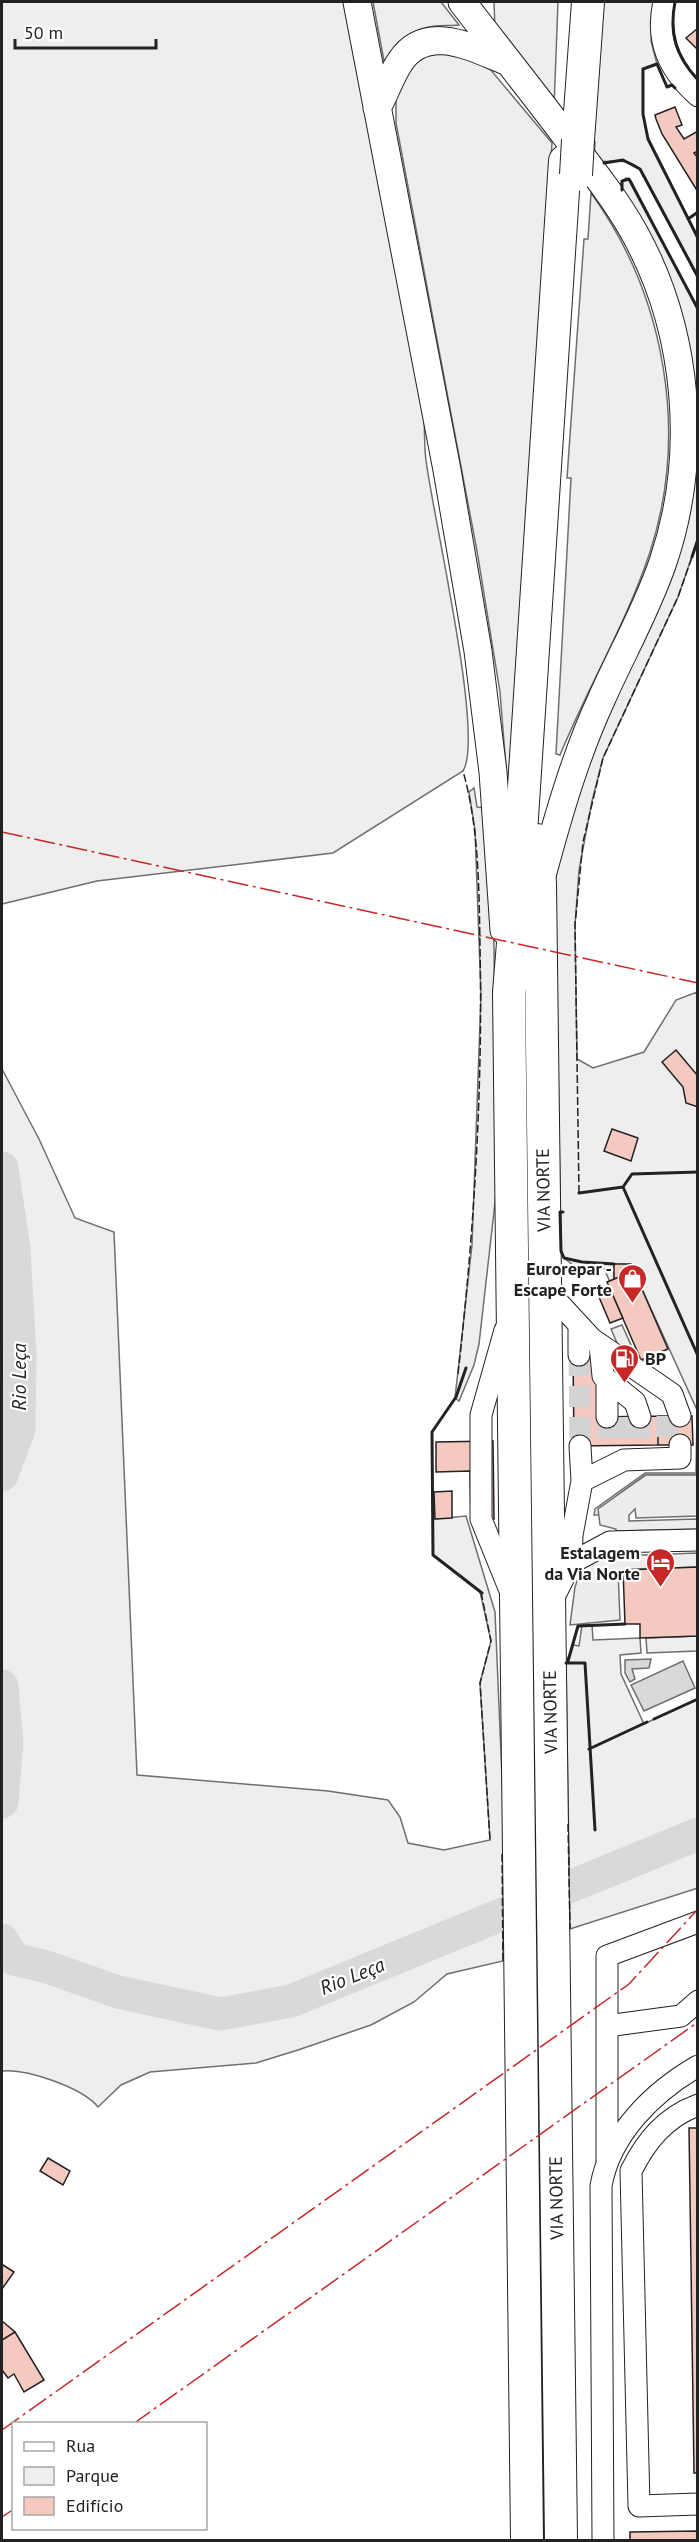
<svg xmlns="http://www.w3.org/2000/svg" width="699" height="2542" viewBox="0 0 699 2542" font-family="'PT Sans',sans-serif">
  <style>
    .green { fill: #eee; stroke: #6f6f6f; stroke-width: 1.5 }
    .parking { fill: #ededed; stroke: #6f6f6f; stroke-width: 1.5 }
    .water { fill: #d9d9d9; stroke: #6f6f6f; stroke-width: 1.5 }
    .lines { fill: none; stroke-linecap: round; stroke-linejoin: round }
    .river { stroke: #d9d9d9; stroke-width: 33 }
    .building { fill: #f3c9c0; stroke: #222; stroke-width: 1.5 }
    .minor-tunnel { stroke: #d3d3d3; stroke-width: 21; stroke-dasharray: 21 10; stroke-linecap: butt }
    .minor-casing { stroke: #222; stroke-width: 23 }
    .major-casing { stroke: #222; stroke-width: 29 }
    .highway-casing { stroke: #222; stroke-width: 34 }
    .minor { stroke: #fff; stroke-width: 21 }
    .major { stroke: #fff; stroke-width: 27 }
    .highway { stroke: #fff; stroke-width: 32 }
    .highway-bridge-casing { stroke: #222; stroke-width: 34; stroke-linecap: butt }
    .highway-bridge { stroke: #fff; stroke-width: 32 }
    .fence { stroke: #222; stroke-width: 1.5; stroke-dasharray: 8 3; stroke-linecap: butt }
    .wall { stroke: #222; stroke-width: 3 }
    .power { stroke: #c62828; stroke-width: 1.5; stroke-dasharray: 21 4.5 3 4.5; stroke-linecap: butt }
    .labels { text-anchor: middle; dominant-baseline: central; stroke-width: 4.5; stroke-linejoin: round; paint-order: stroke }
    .street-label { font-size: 18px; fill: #222; stroke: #fff }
    .poi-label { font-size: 18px; font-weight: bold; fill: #222; stroke: #fff; text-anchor: end }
    .water-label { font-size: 20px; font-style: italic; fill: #222; stroke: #fff }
  </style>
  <rect width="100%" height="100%" fill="#fff"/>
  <!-- green -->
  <path class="green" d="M2 2H345L424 419C425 433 424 447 426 460 432 512 485 737 463 771L333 853 97 881 2 904Z
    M373 2H441L459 25C452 26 443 25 435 26 411 28 399 44 384 61Z
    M494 2H558L554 107 495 29Z
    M601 2H654L651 41 657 64 643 69V114L648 139 697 238V277L640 169C624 155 610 165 594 160L595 142H591Z
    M442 47 490 69 552 143 509 805 500 692 477 551 396 123V95L408 64Z
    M626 178 631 181 697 309 698 539 678 597 603 758 592 801 579 870 575 925 577 1059 593 1068 644 1052 676 1000 697 992 698 1475H645L599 1509V1515H594L595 1509 645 1473H696L697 1410 631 1265 614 1264V1279L610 1282 602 1264 582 1272 564 1258 561 1251 555 878 567 817 692 446 618 186Z
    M591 193C665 295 689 432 650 552 627 622 588 687 560 755L556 754 571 478H567L584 239H588Z
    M474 788 477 807 487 808 493 867 497 1185 479 1344 474 1365 459 1401 455 1398 472 1245 481 995 475 830 469 792Z
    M2 1069 39 1139 75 1218 114 1232 137 1775 328 1791 388 1800 400 1817 408 1843 444 1850 490 1840 480 1683 491 1641 480 1592 433 1555V1517L435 1519 466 1516 495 1612 504 1823 503 1961 447 1974 414 2002 371 2025 298 2050 256 2063 150 2072 121 2085 98 2107C83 2088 26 2068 2 2071Z
    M529 1107 539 1837 530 1841 520 1110Z
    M582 1625H592L593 1640 640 1638 641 1653 620 1655 621 1674 644 1724 697 1699 698 1888 570 1929 566 1663 573 1645 579 1646Z
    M697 1636V1651L647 1653 646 1638Z"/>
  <!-- parking -->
  <path class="parking" d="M622 1325 631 1345 620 1350 611 1329Z
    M646 1475H697V1516L636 1518 635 1509 629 1515V1521L697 1519V1529L616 1531V1529L600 1525 598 1509Z
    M617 1553 618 1556 697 1553V1567L618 1570 620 1620 570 1625 575 1587 581 1570 585 1565 605 1554Z"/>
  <!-- water -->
  <path class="water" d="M651 1659 649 1668 632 1669 635 1679 630 1682 625 1673V1660Z
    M683 1661 695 1688 644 1711 631 1685Z"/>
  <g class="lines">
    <!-- river -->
    <path class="river" d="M2 1168 14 1249 20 1353 19 1429 2 1475
      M2 1686 7 1743 2 1802
      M2 1940 14 1959 47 1967 118 1992 220 2014 291 2001 698 1834"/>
  </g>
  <!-- building -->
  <path class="building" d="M698 28V50L686 38Z
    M675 107 682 125 676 127 684 139 698 131V151L694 153 698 158V192L662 134 656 119 655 115Z
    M676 1050 698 1076V1107L686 1103 683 1087 662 1062Z
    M612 1129 638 1138 631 1161 604 1151Z
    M614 1264H631L634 1271 614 1279Z
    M634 1271 668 1349 641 1360 607 1282Z
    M611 1291 623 1318 610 1323 599 1297Z
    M573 1355H597V1417L658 1416V1445L574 1446Z
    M658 1416H692L693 1445H658Z
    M493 1441 494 1519H471L470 1471 436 1472V1442Z
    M452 1491V1518L435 1519 434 1492Z
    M698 1567V1636L640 1638V1624H625L623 1570Z
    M689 2128H698V2473H694Z
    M48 2158 70 2171 63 2185 40 2171Z
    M3 2265 14 2272 2 2289V2267Z
    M2 2321 15 2332 2 2340Z
    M15 2332 44 2380 24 2392 14 2374 8 2378 2 2370V2340Z
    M698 2531V2540H630V2532Z"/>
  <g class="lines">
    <!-- minor-tunnel -->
    <path class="minor-tunnel" d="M579 1355 580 1446
      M667 1416V1445
      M607 1417 608 1446
      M623 1417 624 1446
      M640 1417V1445"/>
    <defs>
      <path id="minor" d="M664 2C655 41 669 70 698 96
        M545 1288 592 1339 672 1394 680 1416
        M579 1327V1355
        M505 1330 481 1415V1519L511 1593
        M600 1345 603 1376 635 1402 640 1417
        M607 1381V1417
        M582 1481 624 1460 680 1458V1445
        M571 1563 572 1535 582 1481 580 1446
        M552 1601 571 1563 610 1542 698 1540
        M607 2026 681 2016 698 2001
        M698 2105C665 2117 646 2141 631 2171L639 2506 698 2504
        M607 2160V1956L698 1922
        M603 2540 601 2186C610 2134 653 2092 698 2066"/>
      <path id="major" d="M357 2 447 470 478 651 493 772 504 930
        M462 2C496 46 531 90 565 135 590 167 615 198 635 234 689 332 699 456 663 562 647 609 622 653 602 698 576 754 559 813 543 872
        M377 108C385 94 391 75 400 62 426 22 473 48 506 61"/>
      <path id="highway" d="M578 140 588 2
        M537 840 540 884 561 2540
        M527 2540 509 992 517 894 565 161"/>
    </defs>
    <!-- minor casing -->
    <use href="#minor" class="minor-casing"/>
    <!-- major casing -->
    <use href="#major" class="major-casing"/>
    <!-- highway casing -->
    <use href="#highway" class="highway-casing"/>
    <!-- minor -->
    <use href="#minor" class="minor"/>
    <!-- major -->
    <use href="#major" class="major"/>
    <!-- highway -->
    <use href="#highway" class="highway"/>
    <defs>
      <path id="highway-bridge" d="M576 175 578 140"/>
    </defs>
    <!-- highway-bridge casing -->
    <use href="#highway-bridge" class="highway-bridge-casing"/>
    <!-- highway-bridge -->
    <use href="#highway-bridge" class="highway-bridge"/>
    <!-- fence -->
    <path class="fence" d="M579 1193 575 925 583 842 603 758 678 597 692 557
      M458 1374C474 1232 483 1090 480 947 479 889 479 827 463 771
      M481 1592 491 1641 480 1683 490 1840
      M568 1824 570 1929
      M502 1854 503 1961"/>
    <!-- wall -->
    <path class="wall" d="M675 2C669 33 676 56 698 80
      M675 88 672 85 667 87 657 64 643 69V114L648 139 698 238
      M604 163 623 160 640 169 698 277
      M622 190V181L629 179 698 309
      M688 219 698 212
      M692 557 698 539
      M623 1187 632 1174 698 1172
      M579 1193 623 1187 698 1356
      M563 1212H560L561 1251 564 1258 582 1262 614 1264
      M466 1368 456 1397 432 1432 433 1555 482 1593
      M568 1661 578 1626 625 1624
      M566 1663H585L595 1830
      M654 1719 698 1699
      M589 1749 647 1722"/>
    <!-- power -->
    <path class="power" d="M2 832 698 983
      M133 2424 698 2022
      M2 2430 629 1984 698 1909
      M2 2517 14 2509"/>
  </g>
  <!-- icons -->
  <defs>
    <symbol id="shop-pin" viewBox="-11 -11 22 30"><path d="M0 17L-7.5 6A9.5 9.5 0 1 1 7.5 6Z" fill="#c62828" stroke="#fff"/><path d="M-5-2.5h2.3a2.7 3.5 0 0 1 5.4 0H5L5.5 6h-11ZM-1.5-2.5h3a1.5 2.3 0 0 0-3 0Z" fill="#fff"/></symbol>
    <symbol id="fuel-pin" viewBox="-11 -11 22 30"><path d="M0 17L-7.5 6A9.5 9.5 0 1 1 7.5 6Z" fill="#c62828" stroke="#fff"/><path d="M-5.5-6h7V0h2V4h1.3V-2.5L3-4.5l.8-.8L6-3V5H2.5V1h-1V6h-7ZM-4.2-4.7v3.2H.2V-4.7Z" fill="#fff"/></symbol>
    <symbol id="hotel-pin" viewBox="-11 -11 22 30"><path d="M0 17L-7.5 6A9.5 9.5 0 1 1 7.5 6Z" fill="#c62828" stroke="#fff"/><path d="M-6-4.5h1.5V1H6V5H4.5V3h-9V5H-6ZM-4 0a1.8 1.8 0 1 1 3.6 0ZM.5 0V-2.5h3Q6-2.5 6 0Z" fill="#fff"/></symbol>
  </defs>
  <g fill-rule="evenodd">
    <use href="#shop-pin" x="616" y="1262" width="33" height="45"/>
    <use href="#fuel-pin" x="608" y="1342" width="33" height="45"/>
    <use href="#hotel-pin" x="644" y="1546" width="33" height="45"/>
  </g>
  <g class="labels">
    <!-- street labels -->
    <g class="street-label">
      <text transform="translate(543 1190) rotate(-91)">VIA NORTE</text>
      <text transform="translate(550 1712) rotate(-91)">VIA NORTE</text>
      <text transform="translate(556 2198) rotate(-91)">VIA NORTE</text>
    </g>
    <!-- poi labels -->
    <g class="poi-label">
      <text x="612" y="1268">Eurorepar -<tspan x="612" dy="21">Escape Forte</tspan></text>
      <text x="645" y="1358" text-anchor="start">BP</text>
      <text x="640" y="1552">Estalagem<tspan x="640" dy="21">da Via Norte</tspan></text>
    </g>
    <!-- water labels -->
    <g class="water-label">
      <text transform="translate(19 1377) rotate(-90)">Rio Leça</text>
      <text transform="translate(352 1976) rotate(-22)">Rio Leça</text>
    </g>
  </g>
  <!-- border -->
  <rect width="699" height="2542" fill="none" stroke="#222222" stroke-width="6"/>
  <!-- legend -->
  <rect x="12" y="2422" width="195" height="108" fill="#ffffff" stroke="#a7a7a7" stroke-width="1.5"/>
  <rect x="24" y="2442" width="30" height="9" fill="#ffffff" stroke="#a7a7a7" stroke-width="1.5"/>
  <text x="66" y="2452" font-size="18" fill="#222222">Rua</text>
  <rect x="24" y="2467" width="30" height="18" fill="#eeeeee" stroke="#a7a7a7" stroke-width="1.5"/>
  <text x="66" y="2482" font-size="18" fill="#222222">Parque</text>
  <rect x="24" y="2497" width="30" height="18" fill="#f3c9c0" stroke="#a7a7a7" stroke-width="1.5"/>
  <text x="66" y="2512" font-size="18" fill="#222222">Edifício</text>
  <!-- scale -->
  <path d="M15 39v9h141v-9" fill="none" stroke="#222222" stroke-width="3"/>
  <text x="24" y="39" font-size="18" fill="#222222" stroke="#ffffff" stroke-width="4.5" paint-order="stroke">50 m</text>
</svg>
